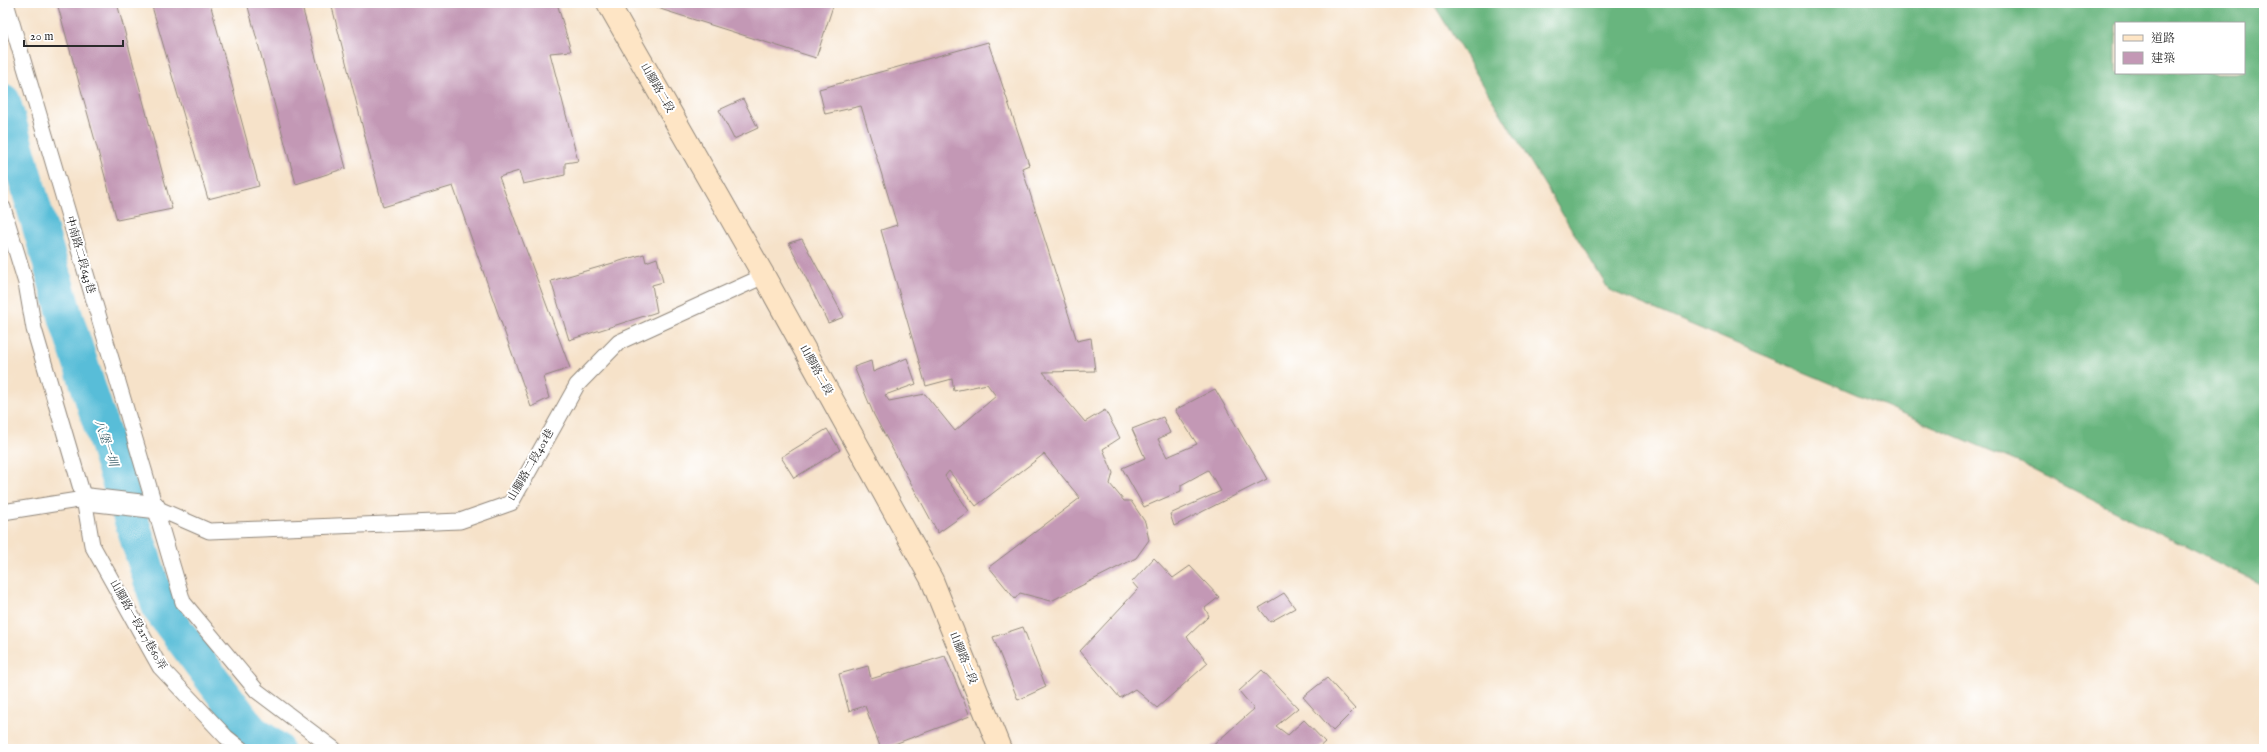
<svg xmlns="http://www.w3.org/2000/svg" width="2267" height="752" viewBox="0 0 2267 752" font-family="'IM FELL English','Noto Serif TC',serif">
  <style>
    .forest { fill: #68b57e; stroke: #4a7054; fill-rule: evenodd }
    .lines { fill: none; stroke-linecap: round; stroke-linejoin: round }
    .canal { stroke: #59bdd8; stroke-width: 35 }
    .building { fill: #c398b5 }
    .service-casing { stroke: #90867a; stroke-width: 17 }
    .minor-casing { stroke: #90867a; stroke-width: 24 }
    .secondary-casing { stroke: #90867a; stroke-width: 24 }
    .service { stroke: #fff; stroke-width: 15 }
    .minor { stroke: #fff; stroke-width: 22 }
    .secondary { stroke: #fee5c5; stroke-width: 22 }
    .labels { text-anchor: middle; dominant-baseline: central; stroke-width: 4; stroke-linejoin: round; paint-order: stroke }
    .street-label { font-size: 11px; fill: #2b2b2b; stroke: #fff }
    .water-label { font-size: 12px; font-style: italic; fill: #3b5e68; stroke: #fff }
  </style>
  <rect width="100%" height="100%" fill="#fff"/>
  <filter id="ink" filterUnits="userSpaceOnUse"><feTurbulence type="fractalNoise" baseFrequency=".025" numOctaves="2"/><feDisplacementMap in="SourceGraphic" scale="8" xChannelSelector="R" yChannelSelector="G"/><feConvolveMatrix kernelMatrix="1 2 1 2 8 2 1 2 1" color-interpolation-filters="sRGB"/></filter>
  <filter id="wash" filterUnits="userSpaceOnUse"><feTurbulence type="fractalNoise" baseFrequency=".012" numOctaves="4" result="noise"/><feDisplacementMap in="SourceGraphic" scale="16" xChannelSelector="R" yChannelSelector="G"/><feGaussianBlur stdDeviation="0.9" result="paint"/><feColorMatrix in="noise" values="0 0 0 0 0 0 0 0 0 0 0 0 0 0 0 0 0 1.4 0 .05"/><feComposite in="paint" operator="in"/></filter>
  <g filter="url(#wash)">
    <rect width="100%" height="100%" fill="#f6e2c9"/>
    <!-- forest -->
    <path class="forest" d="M1433 3H2264V586L2020 463 1609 290ZM2116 23H2244V73H2116Z"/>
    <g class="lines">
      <!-- canal -->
      <path class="canal" d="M3 101 66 318 160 609 251 731 276 749"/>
    </g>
    <g id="blocks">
      <!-- building -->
      <path class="building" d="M57 3H117L172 209 117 220Z
        M151 3H210L259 186 208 199Z
        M247 3H301L346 168 296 184Z
        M331 3H557L571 51 550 53 578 161 565 163V175L523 184 519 171 499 177 570 368 543 377 549 398 531 407 453 186 383 207Z
        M658 3H834L816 58 657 8Z
        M988 42 1029 165 1022 168 1077 341 1091 338 1095 371 1043 372 1085 422 1105 410 1120 438 1103 449 1113 473 1110 484 1124 501H1131L1145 522 1149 540 1136 558 1051 601 1020 593 1015 599 989 567 1080 498 1044 454 976 506 949 471 945 476 969 511 938 533 874 415 854 367 871 361 873 372 907 358 916 384 885 395 889 401 925 394 955 431 996 396 987 384 954 391 952 379 926 386 881 230 897 225 861 106 825 114 819 89Z
        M743 99 758 128 734 139 719 110Z
        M802 239 844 317 828 323 789 243Z
        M644 254 646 262 657 258 663 282 652 285 657 312 569 340 551 281Z
        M1215 389 1267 479 1174 526 1170 514 1221 491 1208 470 1181 485V491L1144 507 1122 468 1145 458 1132 429 1163 417 1170 433 1158 439 1167 457 1197 444 1175 410Z
        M827 429 840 450 794 478 781 457Z
        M1154 558 1173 578 1190 566 1219 597 1205 608 1209 616 1187 637 1208 663 1157 708 1135 689 1120 698 1080 651 1138 589 1132 582Z
        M1284 593 1295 608 1270 622 1259 608Z
        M1023 627 1046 687 1018 700 993 637Z
        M945 656 970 716 881 749 865 706 849 711 839 674 868 666 871 679Z
        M1262 670 1298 708 1276 726 1288 735 1304 720 1325 742 1317 749H1209L1254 709 1239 691Z
        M1327 678 1355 709 1333 731 1303 697Z"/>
    </g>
  </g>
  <g filter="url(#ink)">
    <use href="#blocks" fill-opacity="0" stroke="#90867a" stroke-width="1"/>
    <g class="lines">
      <defs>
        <path id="service" d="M6 3 183 602 257 691 334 749
          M3 208 26 283 34 329 84 499 92 545 160 667 226 737 241 749
          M154 507 209 531 460 521 511 503 577 385 619 342 764 276
          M3 512 84 499"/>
        <path id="minor" d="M84 499 154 507"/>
        <path id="secondary" d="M608 3 764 276 932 580 1000 749"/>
      </defs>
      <!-- service casing -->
      <use href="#service" class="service-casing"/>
      <!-- minor casing -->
      <use href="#minor" class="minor-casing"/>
      <!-- secondary casing -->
      <use href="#secondary" class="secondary-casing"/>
      <!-- service -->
      <use href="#service" class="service"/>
      <!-- minor -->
      <use href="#minor" class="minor"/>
      <!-- secondary -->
      <use href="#secondary" class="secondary"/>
    </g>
  </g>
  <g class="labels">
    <!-- street labels -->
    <g class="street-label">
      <text transform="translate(657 88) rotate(60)">山腳路二段</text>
      <text transform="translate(80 255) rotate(74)">中南路二段643巷</text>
      <text transform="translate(816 370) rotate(61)">山腳路二段</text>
      <text transform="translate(531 465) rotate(-60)">山腳路二段401巷</text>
      <text transform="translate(138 625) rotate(60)">山腳路一段217巷60弄</text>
      <text transform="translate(963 658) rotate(68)">山腳路二段</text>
    </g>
    <!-- water labels -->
    <g class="water-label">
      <text transform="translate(106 443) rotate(72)">八堡一圳</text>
    </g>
  </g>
  <!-- margin -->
  <rect width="2267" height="752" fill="none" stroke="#fff" stroke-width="16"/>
  <!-- legend -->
  <rect x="2115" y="22" width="130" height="52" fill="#ffffff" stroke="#aaaaaa"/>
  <rect x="2123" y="35" width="20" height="6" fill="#fee5c5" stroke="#aaaaaa"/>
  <text x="2151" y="42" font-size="12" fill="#2b2b2b">道路</text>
  <rect x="2123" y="52" width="20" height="12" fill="#c398b5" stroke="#aaaaaa"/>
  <text x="2151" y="62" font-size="12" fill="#2b2b2b">建築</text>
  <!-- scale -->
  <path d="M24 40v6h99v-6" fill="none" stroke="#2b2b2b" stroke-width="2"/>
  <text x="30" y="40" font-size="12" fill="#2b2b2b" stroke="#ffffff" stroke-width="3" paint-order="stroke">20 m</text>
</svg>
